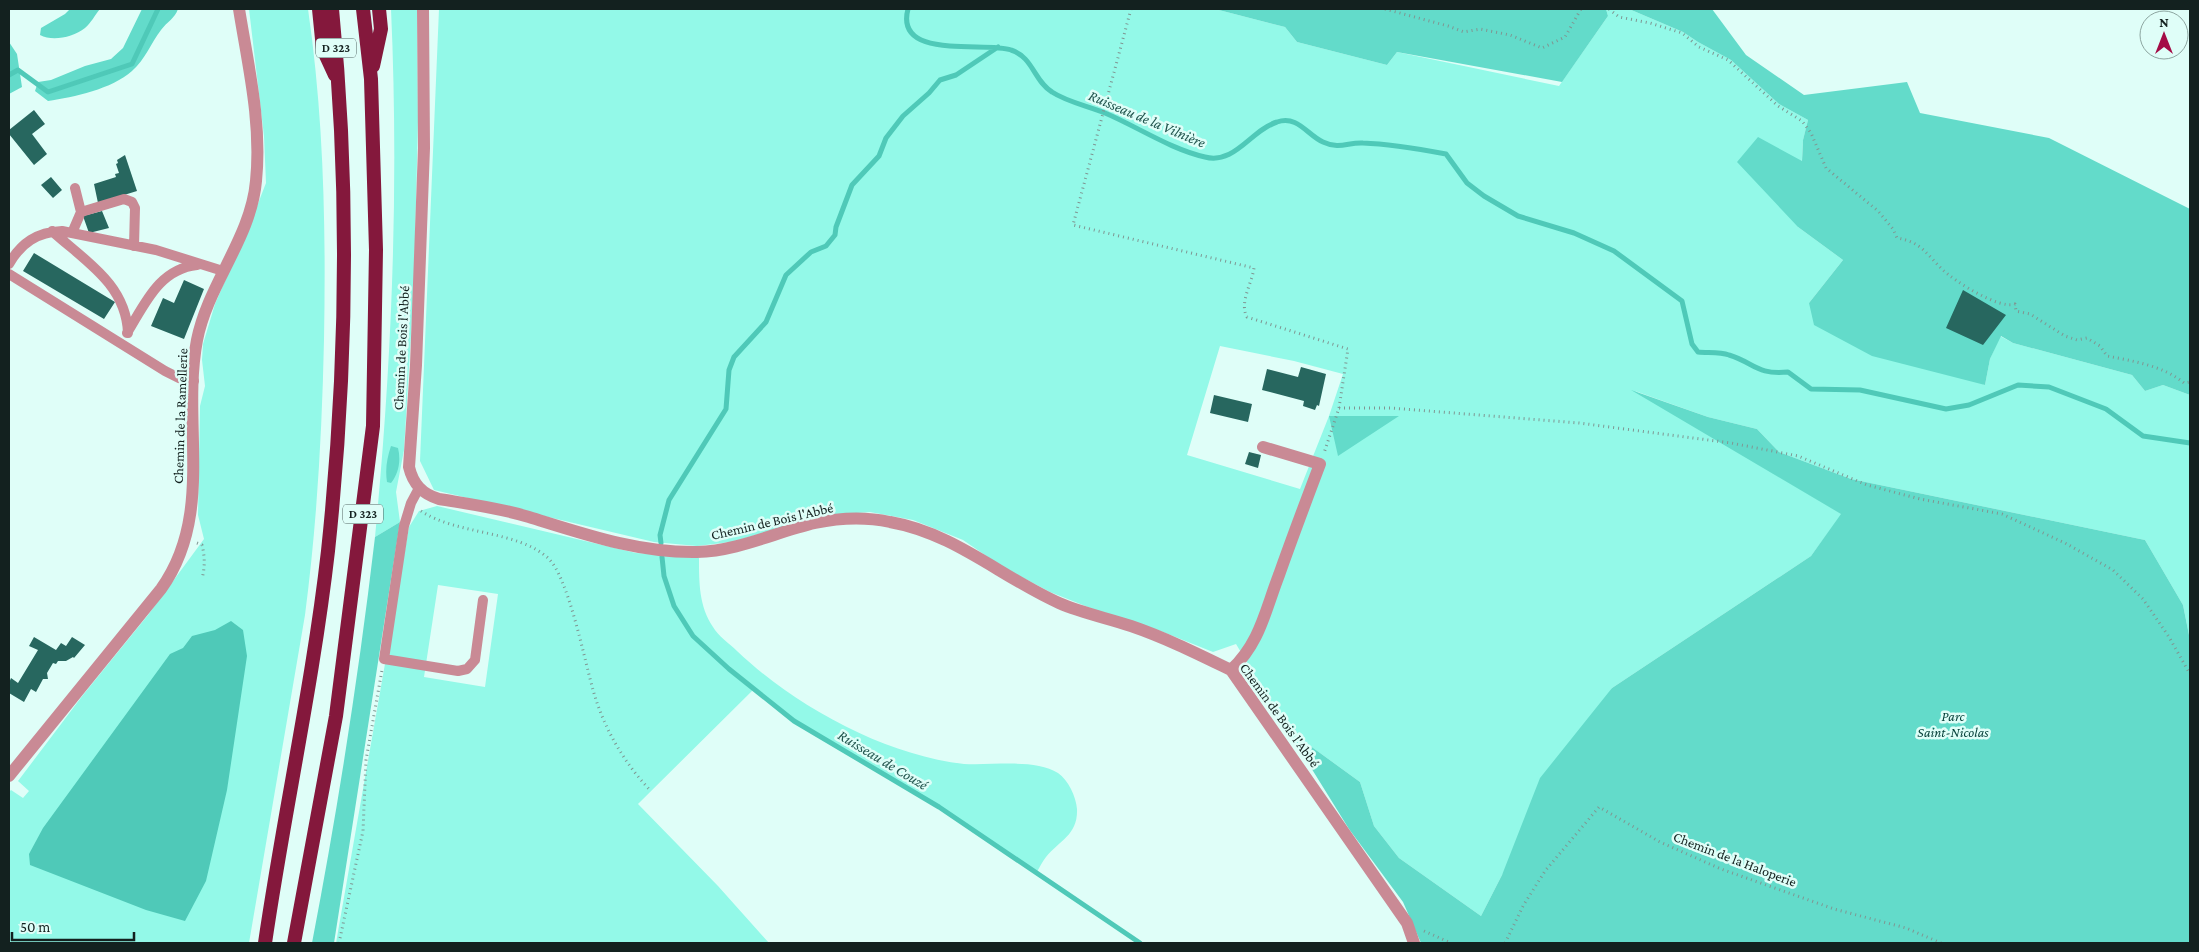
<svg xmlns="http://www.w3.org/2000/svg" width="2199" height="952" viewBox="0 0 2199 952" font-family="'Crimson Pro',serif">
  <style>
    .green { fill: #93f9e8; fill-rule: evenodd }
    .forest { fill: #63dbca }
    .water { fill: #4fc9b8 }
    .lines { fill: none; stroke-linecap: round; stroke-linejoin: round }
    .stream { stroke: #4fc9b8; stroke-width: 5 }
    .building { fill: #27675f }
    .path { stroke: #7f9692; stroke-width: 3; stroke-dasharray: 1 4; stroke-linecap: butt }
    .service { stroke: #c98a95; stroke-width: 10 }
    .minor { stroke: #c98a95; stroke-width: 12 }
    .trunk { stroke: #84183c; stroke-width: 14 }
    .labels { text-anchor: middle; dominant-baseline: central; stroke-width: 5; stroke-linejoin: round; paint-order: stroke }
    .shield { fill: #dffef8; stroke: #506360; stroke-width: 1 }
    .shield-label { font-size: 12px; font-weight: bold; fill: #13211f }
    .street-label { font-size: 14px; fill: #13211f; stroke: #dffef8 }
    .park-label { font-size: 14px; font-style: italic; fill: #033e37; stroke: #dffef8 }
    .water-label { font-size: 15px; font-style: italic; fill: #22554e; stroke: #dffef8 }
  </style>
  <rect width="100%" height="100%" fill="#dffef8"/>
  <!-- green -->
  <path class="green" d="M249 9H308C324 119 326 229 324 340 322 432 317 524 305 615L249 943H9V792L11 790 23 798 29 791 18 781 83 695 148 615 204 539 198 515 200 406 205 386 202 360 203 344 215 304 252 219 266 183 264 136Z
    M391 9H417L418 121 414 284 404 450 396 492 400 522 375 537C392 361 399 186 391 9Z
    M439 9H1215L1285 27 1297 42 1387 65 1397 52 1559 86 1608 16 1606 9H1629L1683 32 1698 42 1731 60 1779 104 1808 120 1803 140 1798 227 1843 260 1809 303 1985 385 1990 359 2000 336 2013 343 2132 375 2145 391 2163 385 2190 395V640L2183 605 2145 540 1851 479 1779 452 1757 429 1708 417 1635 391 1842 514 1811 556 1612 688 1502 875 1481 916 1399 858 1374 826 1360 782 1287 729 1236 644 1213 652 1158 630 1103 613 1050 592 1001 566 963 540 913 520 870 512 823 516 731 542 697 546 654 542 434 490 420 461ZM1220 346 1294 361 1343 374 1329 416 1300 489 1187 455Z
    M437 506 636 553 699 558C699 583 699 606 713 627 718 636 730 644 737 651 795 706 884 755 964 764 991 766 1035 758 1058 773 1068 780 1076 796 1077 809 1078 835 1060 840 1046 857 1042 862 1039 868 1036 874L939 807 794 721 754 689 638 804 718 886 769 943H336L409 527 419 511ZM438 585 498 594 485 687 424 677Z"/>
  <!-- forest -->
  <path class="forest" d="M70 9H100C95 15 91 23 85 28 73 37 53 42 40 35L41 28 65 14Z
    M142 9H178C175 18 167 22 161 30 151 43 145 60 132 71 112 89 74 97 48 101L35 91 38 82 51 80 85 66 111 59 123 48Z
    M1215 9H1606L1608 16 1562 82 1397 52 1387 65 1297 42 1285 27Z
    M1629 9H1712L1746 55 1804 95 1907 82 1920 113 2049 138 2190 209V395L2163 385 2145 391 2132 375 2013 343 2001 336 1990 359 1985 385 1872 356 1814 325 1809 303 1843 260 1798 227 1737 162 1758 137 1802 161 1803 140 1808 120 1779 104 1731 60 1698 42 1683 32Z
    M9 42 17 54 22 87 9 94Z
    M1631 390 1708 417 1757 429 1779 452 1851 479 2145 540 2183 605 2190 640V943H1421L1403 902 1349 829 1287 729 1360 782 1374 826 1399 858 1481 916 1502 875 1540 778 1612 688 1811 556 1841 514Z
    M1329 416H1399L1338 456Z
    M391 446 398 448C401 460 399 473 391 483L387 482C385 469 387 458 391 446Z
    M400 522 334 943H312C338 808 359 673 375 537Z"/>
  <!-- water -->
  <path class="water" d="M231 621 243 630 247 656 227 790 206 881 185 921 146 910 30 865 29 854 43 828 170 654 183 648 192 636 215 630Z"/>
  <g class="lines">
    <!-- stream -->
    <path class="stream" d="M908 9C894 61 986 41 1011 50 1033 57 1034 81 1052 92 1067 102 1088 106 1105 113 1138 127 1170 149 1205 157 1235 165 1251 130 1277 122 1298 115 1307 135 1323 142 1340 150 1348 142 1363 143 1391 144 1419 149 1446 154L1467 183 1484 196 1518 216 1574 233 1614 251 1682 301 1692 344 1698 352C1708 353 1720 352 1729 355 1755 363 1756 375 1788 372L1811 389 1860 390 1946 409 1969 405 2018 385 2049 387 2106 409 2143 436 2190 443
      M9 75 18 70 48 92 132 64 158 9
      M661 543 660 535 669 500 726 409 729 370 734 357 766 322 786 275 811 252 826 246 835 235 836 227 852 185 879 156 886 138 903 116 929 93 940 80 956 75 998 47
      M662 557 664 576 674 606 693 636 729 669 794 721 939 807 1140 943"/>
  </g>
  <!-- building -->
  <path class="building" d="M34 110 45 124 32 134 47 154 34 165 9 134V130Z
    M125 155 137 191 98 203 94 184 116 177 115 174 119 173 116 164 118 163 117 160Z
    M51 177 62 190 53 198 41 185Z
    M102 211 109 228 89 233 83 216Z
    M34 253 115 302 104 319 23 271Z
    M184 280 204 289 184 339 151 326 163 298 174 303Z
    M1963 290 2006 315 1983 345 1946 328Z
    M1301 367 1326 374 1319 406 1317 405 1315 410 1303 406 1304 401 1262 390 1267 369 1298 377Z
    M1214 395 1252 404 1248 422 1210 413Z
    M1249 452 1261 455 1258 468 1245 464Z
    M34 637 56 650 61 643 66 646 72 637 85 645 74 658 73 657 66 661H58L56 664 53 663 47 673 48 679H43L36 692 31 689 24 702 9 693 10 686 9 683 11 678 18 683 38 650 29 646Z"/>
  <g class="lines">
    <!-- path -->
    <path class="path" d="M1131 9 1073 225 1254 268C1252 283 1239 303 1247 317L1348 349 1339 408 1324 453
      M1385 9 1448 26 1464 32 1480 29 1510 35 1542 48 1565 37 1581 9
      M1609 9 1619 17 1650 23 1682 33 1699 47 1728 60 1778 106 1802 121 1811 133 1826 168 1878 211 1893 229 1897 238C1922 242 1927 255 1943 270 1954 281 2000 310 2015 304L2016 311 2030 314 2065 336 2077 340 2087 338 2100 346 2107 356C2133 361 2164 366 2184 383L2190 382
      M1339 408H1391L1579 423 1731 443 1798 456 1867 485 1920 499 2002 514 2065 543 2113 570 2143 599 2169 637 2190 674
      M421 511C457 535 517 530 548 558 568 576 584 658 592 686 602 725 623 762 651 791
      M197 543 202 545C205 557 205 567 202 579
      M1424 931 1451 943
      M339 943 363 831 366 760 382 670
      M1505 943 1523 906 1545 871 1599 807 1660 842 1721 869 1834 909 1906 928 1941 943"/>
    <!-- service -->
    <path class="service" d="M81 212 124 199 132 202 135 208 134 246
      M52 231C85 261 126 284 128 333
      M72 233 81 212 75 188
      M9 264C21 243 37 232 62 231L156 250 223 271
      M9 274 165 371 181 379 194 381
      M127 333C145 304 159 269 197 265
      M419 488 411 503 404 526 384 659 458 671 467 669 475 660 483 600"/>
    <!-- minor -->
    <path class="minor" d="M423 9 424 148 416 365 409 467C413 484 422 494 439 499 469 504 500 508 529 517 584 534 638 553 697 552 738 551 776 532 815 523 839 518 866 517 890 522 954 533 1001 577 1059 603 1082 613 1107 618 1131 626 1166 638 1198 654 1231 670L1407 923 1414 943
      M1231 670C1260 643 1265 611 1279 575 1292 538 1306 501 1320 464L1263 447
      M9 776 161 589C215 514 181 423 197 340 208 284 251 238 256 181 262 123 248 65 239 9"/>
    <!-- trunk -->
    <path class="trunk" d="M319 9 323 49 335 75
      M373 66 381 29 379 9
      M265 943C284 812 313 683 328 551 347 371 350 189 332 9
      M294 943 336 716 373 426 376 250 371 79 363 9"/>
  </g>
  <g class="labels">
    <!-- shield labels -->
    <g class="shield">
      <rect x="316" y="38.5" width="40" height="19" rx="4"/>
      <rect x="343" y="504.5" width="40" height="19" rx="4"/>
    </g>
    <g class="shield-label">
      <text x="336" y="48">D 323</text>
      <text x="363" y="514">D 323</text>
    </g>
    <!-- street labels -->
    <g class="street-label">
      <text transform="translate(401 348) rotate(-87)">Chemin de Bois l'Abbé</text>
      <text transform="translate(180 416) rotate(-88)">Chemin de la Ramellerie</text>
      <text transform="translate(772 521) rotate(-13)">Chemin de Bois l'Abbé</text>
      <text transform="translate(1280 715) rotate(54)">Chemin de Bois l'Abbé</text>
      <text transform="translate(1735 859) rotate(21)">Chemin de la Haloperie</text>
    </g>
    <!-- park labels -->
    <g class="park-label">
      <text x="1953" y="716">Parc<tspan x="1953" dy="16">Saint-Nicolas</tspan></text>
    </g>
    <!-- water labels -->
    <g class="water-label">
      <text transform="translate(1147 119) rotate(23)">Ruisseau de la Vilnière</text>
      <text transform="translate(883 760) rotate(31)">Ruisseau de Couzé</text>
    </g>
  </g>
  <!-- border -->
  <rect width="2199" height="952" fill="none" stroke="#13211f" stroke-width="20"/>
  <!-- north arrow -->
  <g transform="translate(2164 35)"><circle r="24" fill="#dffef8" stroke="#8da6a1"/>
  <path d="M0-4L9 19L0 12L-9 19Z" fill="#a40c46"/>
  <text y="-8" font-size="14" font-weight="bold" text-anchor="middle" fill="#13211f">N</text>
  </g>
  <!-- scale -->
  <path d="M12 932v8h122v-8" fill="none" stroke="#13211f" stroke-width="2.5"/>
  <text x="20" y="932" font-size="15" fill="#13211f" stroke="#dffef8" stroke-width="4" paint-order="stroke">50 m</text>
</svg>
